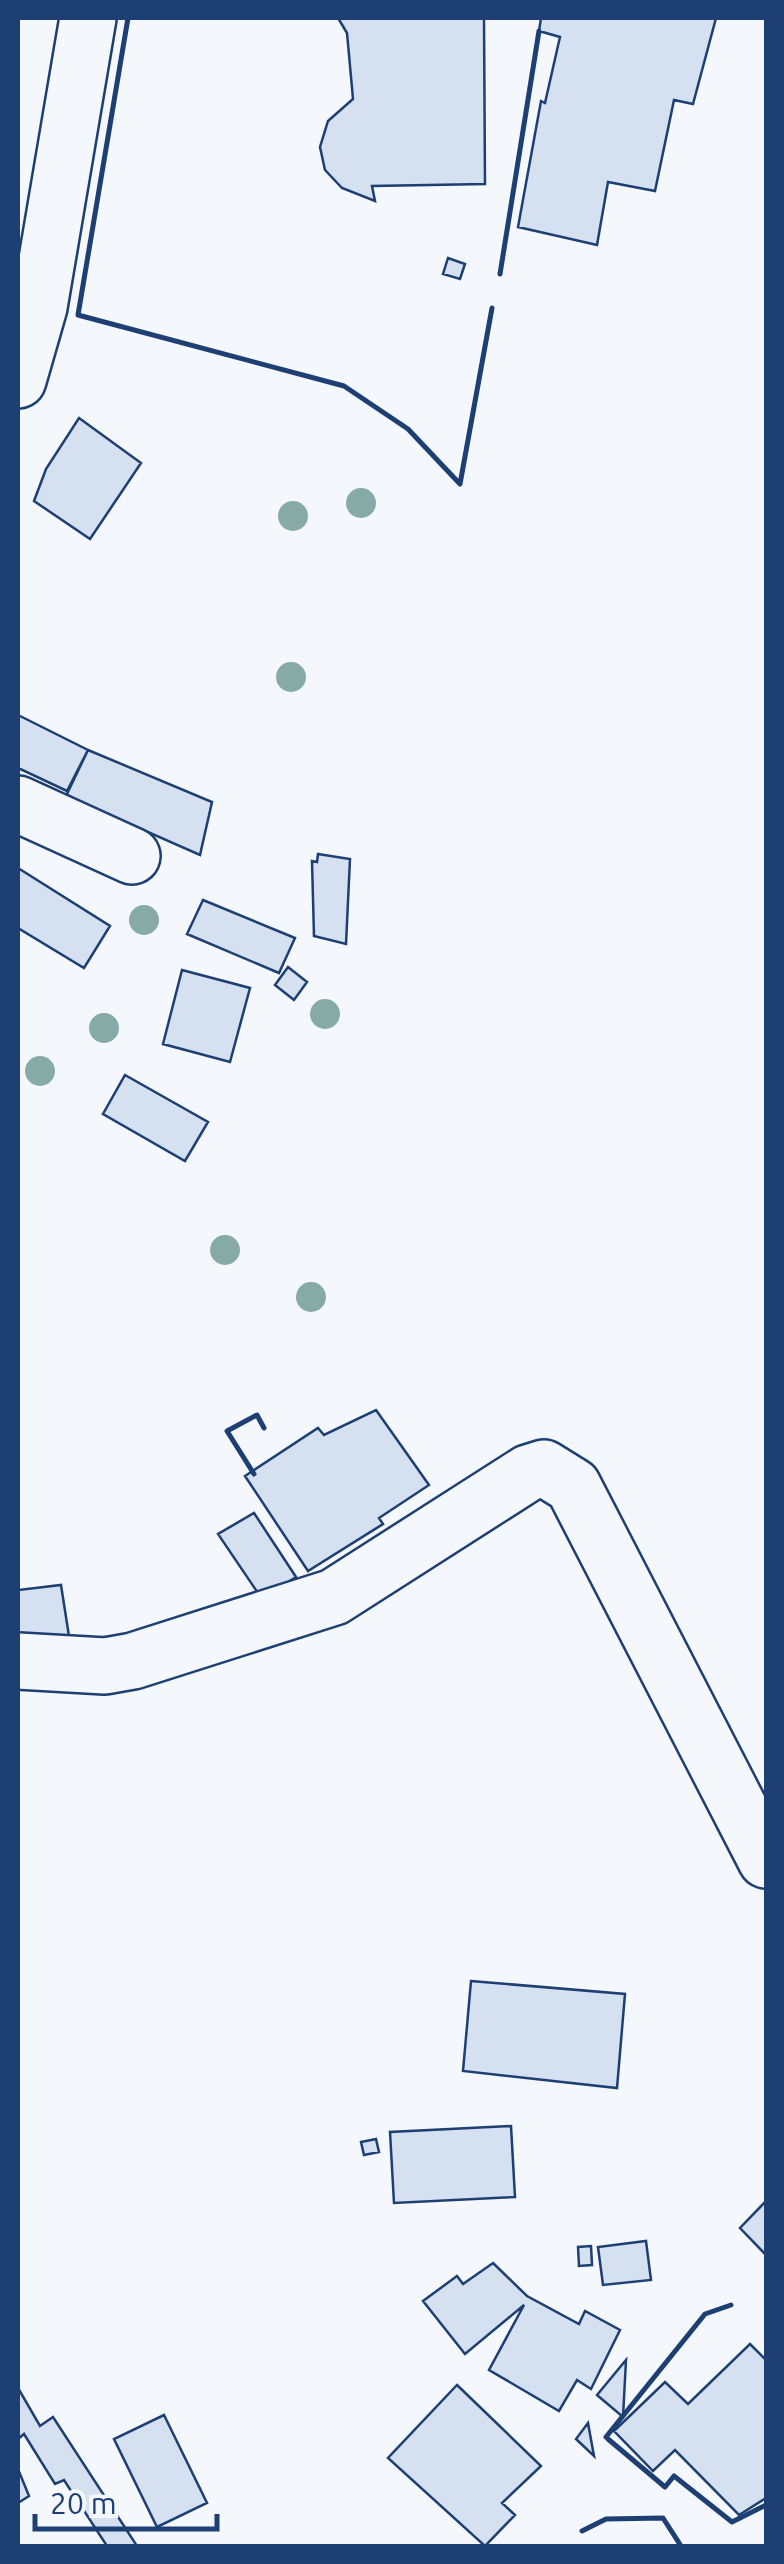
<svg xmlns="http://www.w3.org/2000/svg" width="784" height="2564" viewBox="0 0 784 2564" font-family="Ubuntu,sans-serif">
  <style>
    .building { fill: #d5e0f0; stroke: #1d3f73; stroke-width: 2.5 }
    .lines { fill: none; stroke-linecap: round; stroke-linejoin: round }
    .minor-casing { stroke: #1d3f73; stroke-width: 60 }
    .minor { stroke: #f4f7fb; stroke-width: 55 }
    .wall { stroke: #1d3f73; stroke-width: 5 }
    .tree { fill: #86aba6 }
  </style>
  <rect width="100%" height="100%" fill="#f4f7fb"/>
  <!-- building -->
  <path class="building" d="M338 18H484L485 184 372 186 375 201 342 188 325 170 320 147 328 121 353 99 347 33Z
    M541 18H716L693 104 674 100 655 191 608 182 597 245 518 227 541 101 545 103 560 37 539 31Z
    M448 258 465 264 460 279 443 274Z
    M79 418 141 463 90 539 34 501 46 469Z
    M18 715 88 750 67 791 18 768Z
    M88 750 212 802 200 855 66 796Z
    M318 854 350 859 346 944 314 936 312 861 317 862Z
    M18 868 110 926 84 968 18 928Z
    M203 900 295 938 279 973 187 934Z
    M288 967 307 982 294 1000 275 985Z
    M182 970 250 988 230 1062 163 1044Z
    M125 1075 208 1122 185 1161 103 1114Z
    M376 1410 429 1485 379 1518 383 1524 308 1571 245 1476 318 1428 324 1435Z
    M254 1513 296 1577 262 1599 218 1534Z
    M61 1585 71 1649 18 1657V1590Z
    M471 1981 625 1994 617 2088 463 2071Z
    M511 2126 515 2197 394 2203 390 2132Z
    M376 2139 379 2152 364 2155 361 2142Z
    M766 2201V2255L740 2228Z
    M646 2241 651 2280 603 2285 598 2247Z
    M591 2246 592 2265 579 2266 578 2247Z
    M493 2263 527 2296 579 2324 585 2311 620 2330 591 2389 577 2380 559 2411 489 2370 524 2305 465 2354 423 2301 457 2276 463 2284Z
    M750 2344 766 2360V2498L739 2515 675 2450 653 2471 614 2431 665 2382 688 2404Z
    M626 2360 623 2417 597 2395Z
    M457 2385 541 2466 502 2503 515 2515 485 2546 388 2458Z
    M18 2388 40 2426 53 2417 137 2546H107L64 2480 55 2484 24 2434 18 2439Z
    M164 2415 207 2503 157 2527 114 2439Z
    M588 2423 594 2456 576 2439Z
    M18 2469 29 2496 18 2503Z"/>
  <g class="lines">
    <defs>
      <path id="minor" d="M18 380 39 307 88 18
        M18 804 132 856
        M18 1661 105 1666 133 1661 334 1597 528 1473 544 1468 573 1486 766 1860"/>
    </defs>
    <!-- minor casing -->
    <use href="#minor" class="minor-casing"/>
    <!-- minor -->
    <use href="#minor" class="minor"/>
    <!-- wall -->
    <path class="wall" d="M128 18 78 315 344 386 408 429 460 484 492 308
      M500 274 539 31
      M254 1474 227 1431 257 1415 264 1428
      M606 2437 705 2314 731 2305
      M608 2439 665 2487 674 2476 732 2522 766 2505
      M582 2531 606 2519 663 2518 681 2546"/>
  </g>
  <!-- trees -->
  <g class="tree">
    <circle cx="361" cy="503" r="15"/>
    <circle cx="293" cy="516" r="15"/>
    <circle cx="291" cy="677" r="15"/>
    <circle cx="144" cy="920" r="15"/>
    <circle cx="325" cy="1014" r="15"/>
    <circle cx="104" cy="1028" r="15"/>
    <circle cx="40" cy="1071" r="15"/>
    <circle cx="225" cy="1250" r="15"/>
    <circle cx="311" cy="1297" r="15"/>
  </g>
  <!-- border -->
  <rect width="784" height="2564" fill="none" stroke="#1d3f73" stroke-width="40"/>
  <!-- scale -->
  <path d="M35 2514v15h182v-15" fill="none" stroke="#1d3f73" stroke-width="5"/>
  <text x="50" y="2514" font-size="30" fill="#1d3f73" stroke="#f4f7fb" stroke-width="8" paint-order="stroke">20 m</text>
</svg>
